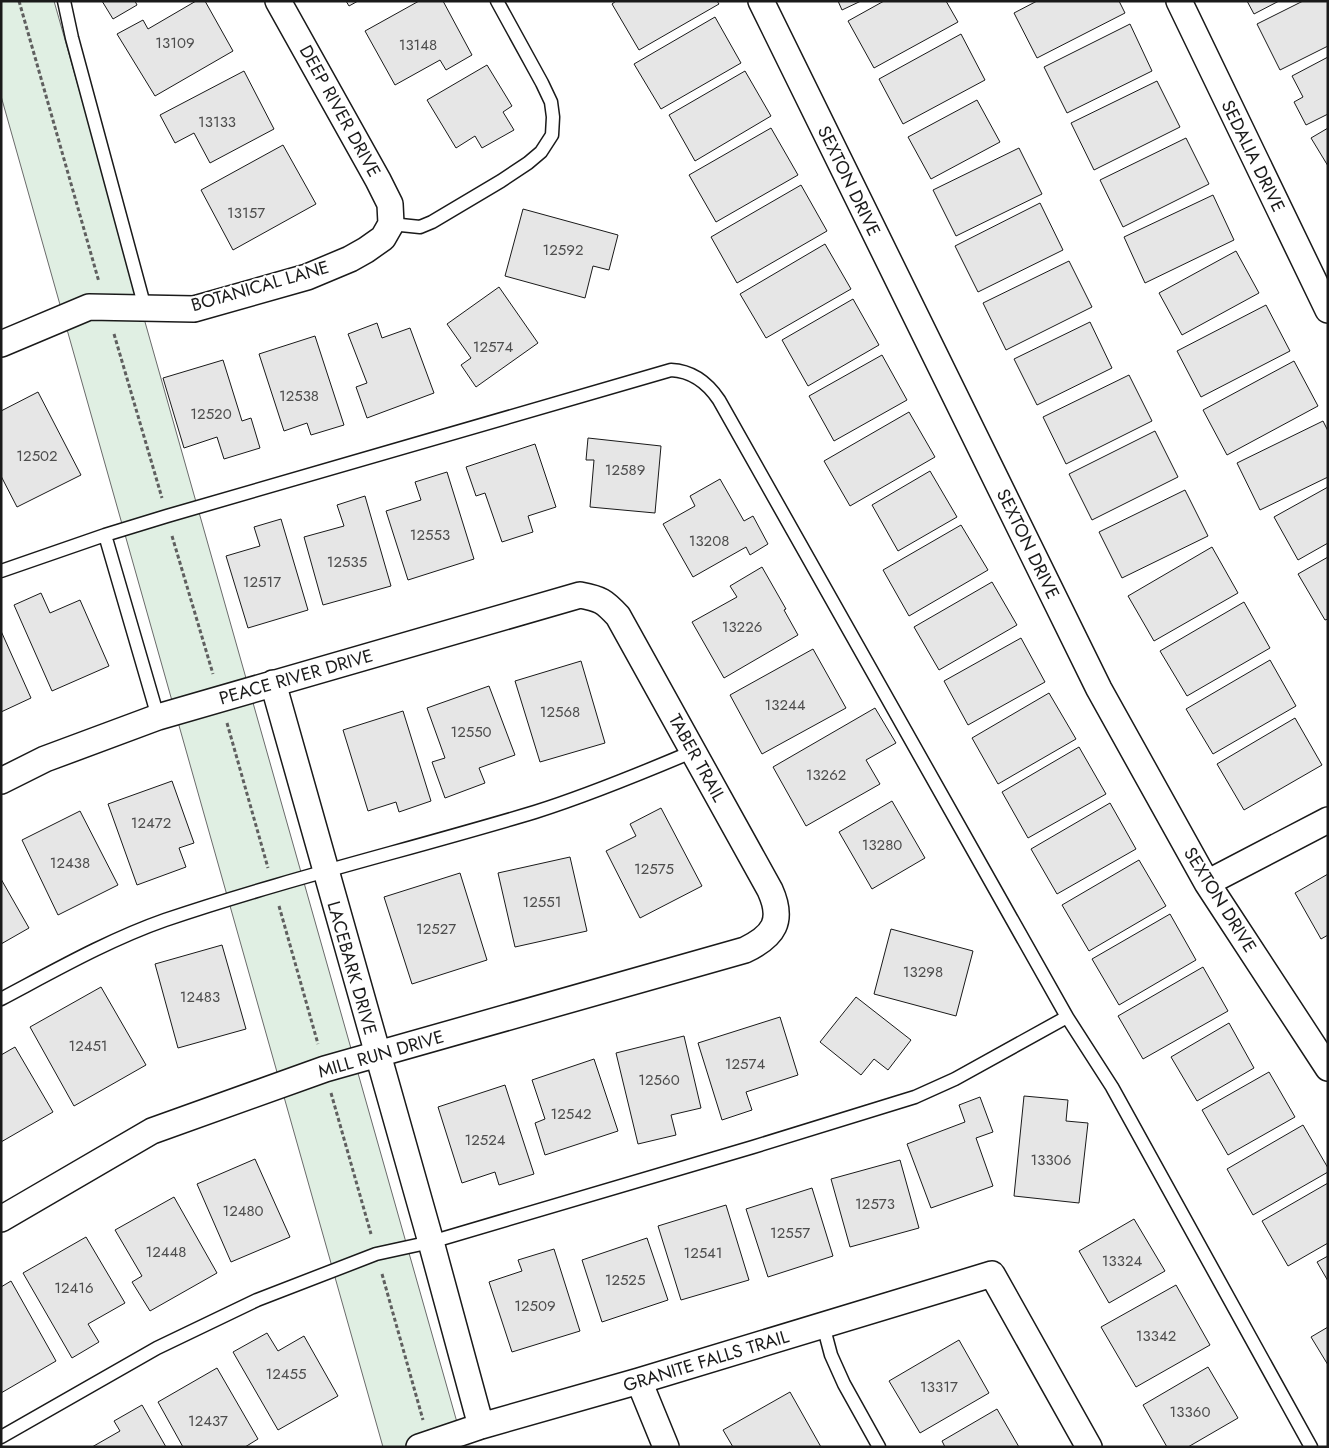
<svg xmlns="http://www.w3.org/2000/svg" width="1329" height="1448" viewBox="0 0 1329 1448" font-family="Jost,sans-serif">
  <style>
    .green { fill: #e0efe3; stroke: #6a6a6a }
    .building { fill: #e6e6e6; stroke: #1a1a1a }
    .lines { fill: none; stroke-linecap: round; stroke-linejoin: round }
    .service-casing { stroke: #1a1a1a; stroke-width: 15 }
    .minor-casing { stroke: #1a1a1a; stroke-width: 28 }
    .path { stroke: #5f5f5f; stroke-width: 3; stroke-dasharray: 4 2.5; stroke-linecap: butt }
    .service { stroke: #fff; stroke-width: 12 }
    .minor { stroke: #fff; stroke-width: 25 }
    .labels { text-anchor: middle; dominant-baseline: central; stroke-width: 4; stroke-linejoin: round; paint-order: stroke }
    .number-label { font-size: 15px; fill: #4d4d4d }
    .street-label { font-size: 18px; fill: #1a1a1a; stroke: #fff }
  </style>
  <rect width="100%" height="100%" fill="#fff"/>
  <!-- green -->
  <path class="green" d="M1 1H54L464 1447H383L1 96Z"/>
  <!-- building -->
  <path class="building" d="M102 1H135L137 5 113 19Z
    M196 1H205L233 51 155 96 117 34 143 20 148 29Z
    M346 1H358L349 6Z
    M419 1H443L472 55 446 70 440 60 395 85 365 31Z
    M616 1H717L719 4 639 50 612 4Z
    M838 1H861L842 10Z
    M884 1H946L958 22 874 68 848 21Z
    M1037 1H1119L1125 13 1037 58 1014 13Z
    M1247 1H1279L1254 14Z
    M1303 1H1328V46L1280 70 1257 24Z
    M715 17 741 63 661 109 634 64Z
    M1130 24 1152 71 1067 113 1044 67Z
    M961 34 985 80 903 124 879 79Z
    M1328 57V114L1306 125 1294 102 1303 97 1292 76Z
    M487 65 512 106 503 112 514 130 482 148 475 136 456 148 427 100Z
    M244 71 274 129 210 163 194 133 175 143 160 115Z
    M745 71 771 116 695 161 669 115Z
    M1157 81 1180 127 1094 170 1071 123Z
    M977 100 1000 142 931 179 908 137Z
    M771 128 798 175 716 222 689 175Z
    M1328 128V166L1311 138Z
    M1186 138 1209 184 1123 227 1100 180Z
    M283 145 316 204 233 250 201 190Z
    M1019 148 1042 194 956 236 933 190Z
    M801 185 827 231 737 283 711 237Z
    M1213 195 1234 240 1145 283 1124 237Z
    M1040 203 1063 250 978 292 955 246Z
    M523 209 618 235 609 270 593 266 585 298 505 276Z
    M825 244 851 289 766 338 740 294Z
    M1236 251 1259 293 1182 335 1159 293Z
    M1069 261 1092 307 1006 350 983 303Z
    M499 287 538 343 476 387 461 365 471 358 447 324Z
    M853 299 879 345 808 386 782 340Z
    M1266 305 1290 351 1201 397 1177 351Z
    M1090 322 1112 368 1037 405 1014 359Z
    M377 323 382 338 410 328 434 393 367 418 356 387 367 383 348 334Z
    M315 336 344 425 311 435 307 423 284 431 259 354Z
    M882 355 907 400 834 441 809 396Z
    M223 360 242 421 251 418 260 448 224 459 217 437 184 448 163 378Z
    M1294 361 1318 406 1227 455 1203 410Z
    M1129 375 1152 421 1066 464 1043 417Z
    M38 392 81 475 17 507 1 476V411Z
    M909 412 935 457 850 506 824 461Z
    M1323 421 1328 431V477L1260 510 1237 463Z
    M1155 431 1178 477 1092 520 1069 474Z
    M588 438 661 446 655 513 590 507 594 460H586Z
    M535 444 556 507 528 516 533 532 502 542 485 493 476 496 466 467Z
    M930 471 957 517 898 551 872 505Z
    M447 472 474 559 408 580 386 511 421 500 415 482Z
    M720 479 744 521 753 516 768 544 750 555 746 547 693 577 663 524 695 506 690 496Z
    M1328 487V543L1298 560 1274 517Z
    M1185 490 1208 536 1122 578 1099 532Z
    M365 496 391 586 323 605 304 537 344 526 337 505Z
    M281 519 308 610 248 628 226 556 260 546 254 527Z
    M961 525 988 570 909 616 883 570Z
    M1212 547 1238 593 1154 641 1128 596Z
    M1328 557V619L1325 620 1298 574Z
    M762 567 786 609 784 610 798 635 724 678 692 622 737 597 730 586Z
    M992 582 1017 625 939 670 914 627Z
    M41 593 50 613 80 600 109 666 52 691 14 605Z
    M1244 602 1270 648 1187 696 1160 651Z
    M1 631 31 698 1 712Z
    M1021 638 1045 682 968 725 944 681Z
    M813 649 846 708 762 754 730 695Z
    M1270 660 1296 706 1213 754 1186 709Z
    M581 661 605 743 540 762 515 681Z
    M489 686 515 755 479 768 485 783 445 798 432 762 445 758 427 708Z
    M1049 693 1076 739 998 784 972 738Z
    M875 708 896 743 866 760 880 784 806 826 773 767Z
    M403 711 431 801 399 812 396 802 368 811 343 730Z
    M1295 718 1322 765 1244 810 1217 764Z
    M1079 747 1106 794 1028 838 1002 792Z
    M172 781 194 843 179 848 186 867 137 885 108 804Z
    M892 801 925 858 872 889 839 832Z
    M1110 803 1136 849 1057 894 1031 849Z
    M661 808 702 886 640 918 606 851 636 836 630 824Z
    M80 811 118 885 58 915 22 840Z
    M570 857 587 931 515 947 498 873Z
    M1139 860 1166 906 1089 951 1062 905Z
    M460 873 487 960 412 984 384 897Z
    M1328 874V935L1321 939 1295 893Z
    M1 879 29 928 1 944Z
    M1170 914 1196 960 1119 1005 1092 959Z
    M891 929 973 951 956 1016 874 994Z
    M222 945 246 1029 178 1048 155 964Z
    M1203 967 1228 1011 1143 1059 1118 1016Z
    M101 987 146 1065 74 1106 30 1027Z
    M856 997 911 1040 888 1070 874 1059 861 1075 820 1042Z
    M780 1017 798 1075 746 1092 752 1110 722 1120 698 1043Z
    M1229 1023 1254 1068 1197 1101 1171 1057Z
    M684 1036 701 1108 671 1115 676 1135 638 1144 616 1053Z
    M15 1047 53 1112 1 1142V1055Z
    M594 1059 618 1131 545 1155 535 1123 545 1119 532 1080Z
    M1269 1072 1295 1117 1228 1155 1202 1110Z
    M505 1085 534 1174 499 1185 495 1172 462 1183 438 1107Z
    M1024 1096 1068 1100 1066 1121 1088 1123 1079 1203 1014 1196Z
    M980 1097 993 1132 976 1138 993 1186 931 1208 907 1144 965 1122 959 1105Z
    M1303 1125 1328 1168V1172L1253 1215 1227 1169Z
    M255 1159 290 1237 231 1262 197 1184Z
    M900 1160 919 1228 850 1247 831 1179Z
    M1328 1183V1243L1288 1266 1262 1221Z
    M812 1188 833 1256 768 1277 746 1209Z
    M174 1197 217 1273 150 1311 132 1282 142 1276 115 1230Z
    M726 1205 749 1280 681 1300 658 1226Z
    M1134 1219 1165 1271 1109 1303 1079 1251Z
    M86 1237 125 1303 88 1324 99 1342 72 1358 23 1273Z
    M647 1238 668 1300 602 1322 582 1260Z
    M554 1249 580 1331 512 1352 489 1282 522 1271 518 1260Z
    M1328 1256V1281L1317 1262Z
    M11 1281 56 1361 1 1393V1287Z
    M1176 1285 1210 1345 1136 1387 1101 1327Z
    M1328 1327V1365L1311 1337Z
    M267 1333 278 1351 304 1336 338 1396 278 1430 233 1352Z
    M959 1340 989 1393 920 1433 889 1381Z
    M1208 1367 1238 1418 1188 1447H1167L1143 1405Z
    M217 1368 258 1439 245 1447H183L158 1402Z
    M790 1392 821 1447H733L723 1430Z
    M142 1405 166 1447H92L120 1431 114 1421Z
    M997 1409 1019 1447H945L942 1441Z"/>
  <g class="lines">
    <defs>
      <path id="service" d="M64 1 72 38 145 308
        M391 224 420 227 432 222 501 181 528 163 541 152 552 135 553 117 551 102 542 83 497 1
        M105 535 158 717
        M1 571 105 535 167 516 671 370C692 371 707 382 719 400L1067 1017 1112 1087 1311 1447
        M1 999C54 971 108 940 165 920 286 879 412 849 535 812 589 795 642 773 694 751
        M823 1325 831 1355 844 1384 879 1447
        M1 1437 157 1348 257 1300 376 1254 431 1242 753 1147 915 1097 955 1079 1067 1017"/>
      <path id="minor" d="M761 1 1099 689 1207 883 1328 1068
        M1179 1 1328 310
        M1 344 89 307 194 309 307 277 350 259 366 250 383 238 391 224 390 204 378 180 278 1
        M273 683 431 1242 481 1426
        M1 781 45 759 158 717 580 595C601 599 604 601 618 616L770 890C784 921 774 936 745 950L325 1069 152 1131 1 1219
        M1207 883 1328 820
        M639 1381 666 1447
        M419 1447 481 1426 639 1381 992 1274 1089 1447"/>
    </defs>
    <!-- service casing -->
    <use href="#service" class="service-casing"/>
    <!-- minor casing -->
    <use href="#minor" class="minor-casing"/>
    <!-- path -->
    <path class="path" d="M19 1 99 282
      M114 334 162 498
      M172 536 213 674
      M227 723 268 868
      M279 906 318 1044
      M331 1093 371 1234
      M382 1274 423 1420"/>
    <!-- service -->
    <use href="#service" class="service"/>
    <!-- minor -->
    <use href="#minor" class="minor"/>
  </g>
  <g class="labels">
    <!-- number labels -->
    <g class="number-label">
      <text x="175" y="43">13109</text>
      <text x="418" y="45">13148</text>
      <text x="217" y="122">13133</text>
      <text x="246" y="213">13157</text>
      <text x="563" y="250">12592</text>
      <text x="493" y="347">12574</text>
      <text x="299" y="396">12538</text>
      <text x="211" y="414">12520</text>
      <text x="37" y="456">12502</text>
      <text x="625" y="470">12589</text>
      <text x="430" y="535">12553</text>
      <text x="709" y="541">13208</text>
      <text x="347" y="562">12535</text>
      <text x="262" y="582">12517</text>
      <text x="742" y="627">13226</text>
      <text x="785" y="705">13244</text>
      <text x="560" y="712">12568</text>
      <text x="471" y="732">12550</text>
      <text x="826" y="775">13262</text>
      <text x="151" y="823">12472</text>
      <text x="882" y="845">13280</text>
      <text x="70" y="863">12438</text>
      <text x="654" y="869">12575</text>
      <text x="542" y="902">12551</text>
      <text x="436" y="929">12527</text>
      <text x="923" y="972">13298</text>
      <text x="200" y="997">12483</text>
      <text x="88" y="1046">12451</text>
      <text x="745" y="1064">12574</text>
      <text x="659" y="1080">12560</text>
      <text x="571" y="1114">12542</text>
      <text x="485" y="1140">12524</text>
      <text x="1051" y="1160">13306</text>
      <text x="875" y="1204">12573</text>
      <text x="243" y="1211">12480</text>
      <text x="790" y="1233">12557</text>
      <text x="166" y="1252">12448</text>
      <text x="703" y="1253">12541</text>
      <text x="1122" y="1261">13324</text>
      <text x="625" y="1280">12525</text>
      <text x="74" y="1288">12416</text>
      <text x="535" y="1306">12509</text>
      <text x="1156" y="1336">13342</text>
      <text x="286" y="1374">12455</text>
      <text x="939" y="1387">13317</text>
      <text x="1190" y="1412">13360</text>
      <text x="208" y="1421">12437</text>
    </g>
    <!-- street labels -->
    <g class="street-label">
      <text transform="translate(340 111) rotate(61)">DEEP RIVER DRIVE</text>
      <text transform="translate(1253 156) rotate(64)">SEDALIA DRIVE</text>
      <text transform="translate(849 181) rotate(64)">SEXTON DRIVE</text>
      <text transform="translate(260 286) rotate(-16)">BOTANICAL LANE</text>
      <text transform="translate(1028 544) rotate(64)">SEXTON DRIVE</text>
      <text transform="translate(296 677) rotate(-16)">PEACE RIVER DRIVE</text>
      <text transform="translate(697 758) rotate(61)">TABER TRAIL</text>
      <text transform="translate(1220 900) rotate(58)">SEXTON DRIVE</text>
      <text transform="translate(352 968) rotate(74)">LACEBARK DRIVE</text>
      <text transform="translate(381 1054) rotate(-16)">MILL RUN DRIVE</text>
      <text transform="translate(706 1361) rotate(-17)">GRANITE FALLS TRAIL</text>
    </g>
  </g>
  <!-- border -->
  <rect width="1329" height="1448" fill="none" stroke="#1a1a1a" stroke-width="5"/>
</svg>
